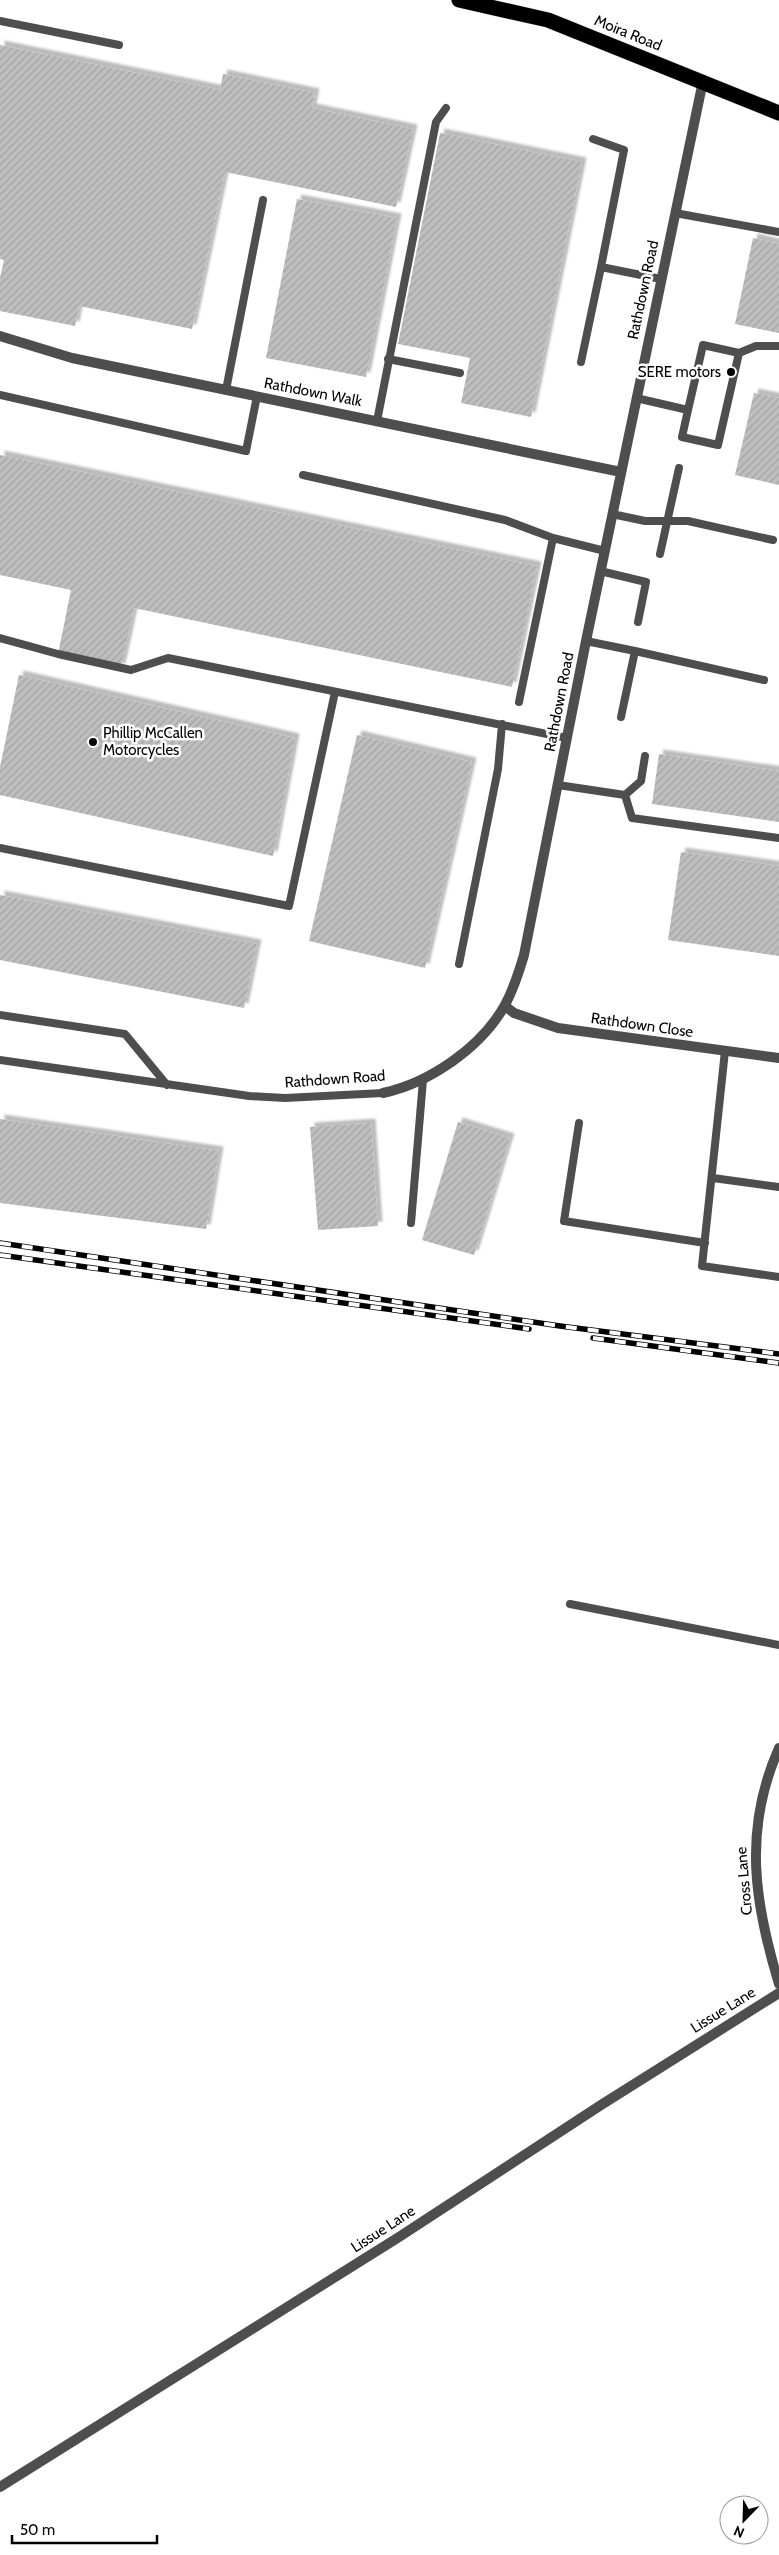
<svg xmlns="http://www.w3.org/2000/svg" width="779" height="2555" viewBox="0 0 779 2555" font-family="Cabin,sans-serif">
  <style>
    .building { fill: url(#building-hatch); filter: url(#shadow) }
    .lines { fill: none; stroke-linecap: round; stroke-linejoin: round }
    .highway-casing { stroke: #dbdbdb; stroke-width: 16 }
    .lane { stroke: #4e4e4e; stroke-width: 8 }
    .street { stroke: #4e4e4e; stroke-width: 10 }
    .highway { stroke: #000; stroke-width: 15 }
    .rail-casing { stroke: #000; stroke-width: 5.5 }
    .rail { stroke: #fff; stroke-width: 4; stroke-dasharray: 11; stroke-linecap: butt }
    .poi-dot { fill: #000; stroke: #fff; stroke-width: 2 }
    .labels { text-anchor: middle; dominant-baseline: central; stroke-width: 5; stroke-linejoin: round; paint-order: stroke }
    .street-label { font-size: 15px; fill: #000; stroke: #fff }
    .poi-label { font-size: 15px; fill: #000; stroke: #fff; text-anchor: end }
  </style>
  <defs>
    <pattern id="building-hatch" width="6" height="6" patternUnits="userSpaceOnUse" patternTransform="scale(1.25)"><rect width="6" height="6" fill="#bebebe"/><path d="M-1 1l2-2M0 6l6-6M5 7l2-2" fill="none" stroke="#a2a2a2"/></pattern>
    <filter id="shadow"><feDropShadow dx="4.5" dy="-4.5" stdDeviation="1" flood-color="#0004"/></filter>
  </defs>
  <rect width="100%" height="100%" fill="#fff"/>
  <!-- building -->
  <path class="building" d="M0 45 220 90 223 74 315 93 312 108 413 129 396 207 225 172 192 329 79 306 75 326 0 311V278L4 260 0 259Z
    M440 133 582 162 531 417 461 403 470 358 398 344Z
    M297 199 397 218 366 377 266 358Z
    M753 238 779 244V333L735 324Z
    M754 393 779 398V485L735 475Z
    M0 455 537 566 512 687 134 608 121 668 58 654 71 590 0 575Z
    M19 675 295 738 273 856 0 795V767Z
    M357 735 472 762 425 968 309 941Z
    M659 754 779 771V822L652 804Z
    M681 852 779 866V956L668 940Z
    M0 895 257 944 244 1008 0 960Z
    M0 1119 219 1151 206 1229 0 1203Z
    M458 1122 510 1138 474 1255 422 1240Z
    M371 1123 378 1226 318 1230 310 1127Z"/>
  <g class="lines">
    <defs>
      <path id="highway" d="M459 0 548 20 779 113"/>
    </defs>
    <!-- highway casing -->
    <use href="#highway" class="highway-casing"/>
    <!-- lane -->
    <path class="lane" d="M0 21 119 45
      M593 139 624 150 601 267
      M675 213 779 232
      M739 353 756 346H779
      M388 359 460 373
      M581 362 601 267 661 279
      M226 390 263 200
      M0 395 246 451 257 396
      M636 398 688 410 703 345 739 353 718 445 682 437 688 410
      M377 421 436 122 446 108
      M303 475 505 520 553 538 519 702
      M612 514 645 521H688L773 540
      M553 538 605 551
      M660 554 679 468
      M600 571 646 582 638 622
      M0 638 58 654 131 670 168 658 567 738
      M586 641 635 651 621 717
      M635 651 764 680
      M558 785 625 795 632 818 779 838
      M625 795 641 781 645 756
      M0 848 289 906 335 692
      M459 964 498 769 502 724
      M0 1015 125 1034 167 1085
      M725 1051 702 1266 779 1277
      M0 1060 249 1096 285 1098 383 1093
      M579 1123 564 1221 705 1243
      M713 1178 779 1187
      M411 1223 423 1080
      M570 1604 779 1645"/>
    <!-- street -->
    <path class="street" d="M0 336 72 358 621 472
      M505 1006 514 1013 558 1028 779 1058
      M383 1093C429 1083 481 1048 505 1005 513 990 519 972 524 955L586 641 703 81
      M779 1748C743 1829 754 1902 779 1984
      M0 2487 399 2237 601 2105 779 1993"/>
    <!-- highway -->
    <use href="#highway" class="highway"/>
    <defs>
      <path id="rail" d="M0 1243 560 1326 779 1354
        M0 1255 529 1329
        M593 1338 779 1363"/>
    </defs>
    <!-- rail casing -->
    <use href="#rail" class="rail-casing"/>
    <!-- rail -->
    <use href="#rail" class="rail"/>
  </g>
  <!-- markers -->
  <g class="poi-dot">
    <circle cx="731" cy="372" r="5"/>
    <circle cx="93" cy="742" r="5"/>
  </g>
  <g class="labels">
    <!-- street labels -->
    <g class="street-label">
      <text transform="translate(628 33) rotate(22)">Moira Road</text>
      <text transform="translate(643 290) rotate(-78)">Rathdown Road</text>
      <text transform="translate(313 392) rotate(11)">Rathdown Walk</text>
      <text transform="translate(559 702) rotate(-79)">Rathdown Road</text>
      <text transform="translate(642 1025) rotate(8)">Rathdown Close</text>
      <text transform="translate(335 1079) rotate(-4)">Rathdown Road</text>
      <text transform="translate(744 1881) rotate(-95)">Cross Lane</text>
      <text transform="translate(723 2010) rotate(-32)">Lissue Lane</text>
      <text transform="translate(383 2229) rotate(-33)">Lissue Lane</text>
    </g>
    <!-- poi labels -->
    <g class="poi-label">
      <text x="721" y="372">SERE motors</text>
      <text x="103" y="733" text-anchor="start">Phillip McCallen<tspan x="103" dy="17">Motorcycles</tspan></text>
    </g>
  </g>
  <!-- north arrow -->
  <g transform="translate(744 2520) rotate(203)"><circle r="24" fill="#ffffff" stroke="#999999"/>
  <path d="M0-4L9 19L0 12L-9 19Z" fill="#000000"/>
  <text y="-8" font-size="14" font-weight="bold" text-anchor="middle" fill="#000000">N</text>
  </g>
  <!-- scale -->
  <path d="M12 2535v8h145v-8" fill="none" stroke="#000000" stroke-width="2.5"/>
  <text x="20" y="2535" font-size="15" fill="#000000" stroke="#ffffff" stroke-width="4" paint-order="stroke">50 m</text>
</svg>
